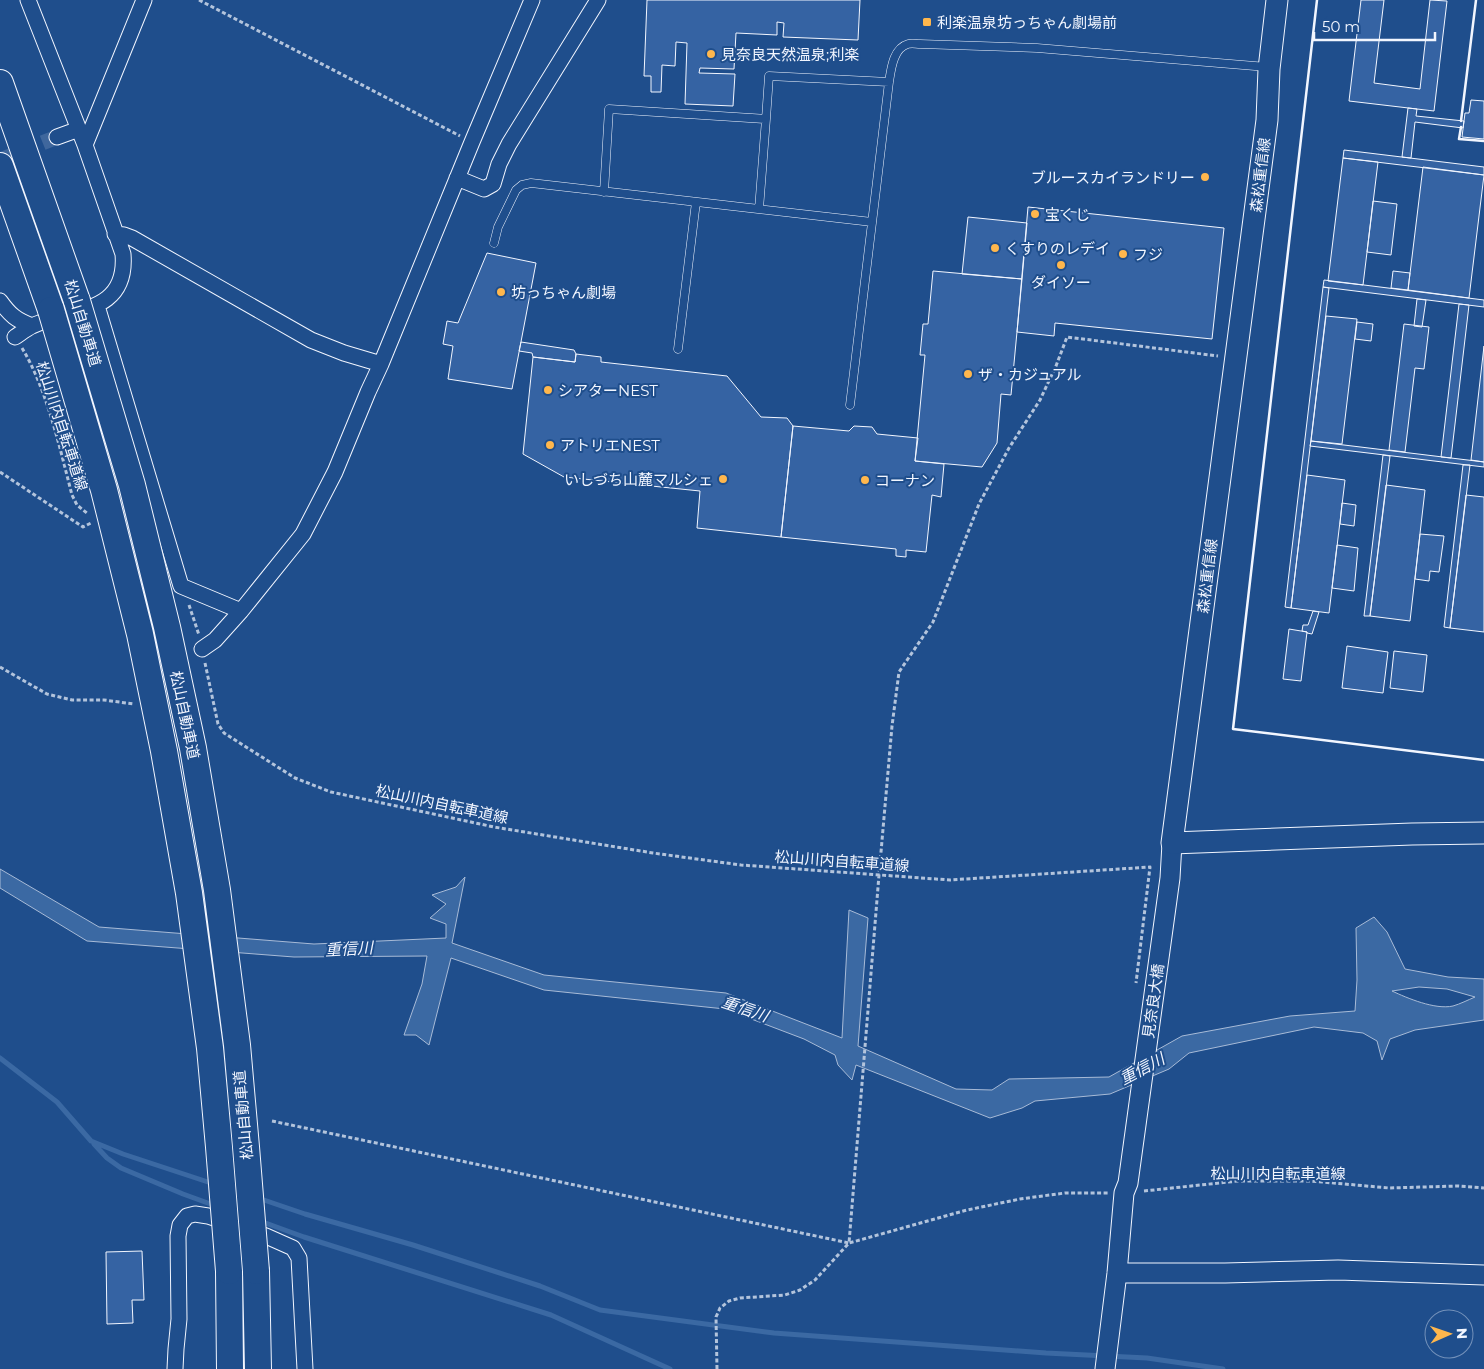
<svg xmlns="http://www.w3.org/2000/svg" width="1484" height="1369" viewBox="0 0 1484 1369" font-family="Montserrat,'Noto Sans JP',sans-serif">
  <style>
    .water { fill: #3b69a3; stroke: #a8bbd7; fill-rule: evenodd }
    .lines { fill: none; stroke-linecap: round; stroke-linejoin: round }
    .stream { stroke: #3b69a3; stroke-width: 5 }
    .building { fill: #3563a3; stroke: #f2f6ff }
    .minor-tunnel { stroke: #3f679d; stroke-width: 15; stroke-dasharray: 15 8; stroke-linecap: butt }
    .service-casing { stroke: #f2f6ff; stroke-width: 9 }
    .minor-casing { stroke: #f2f6ff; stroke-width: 17 }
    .tertiary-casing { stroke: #f2f6ff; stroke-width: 21 }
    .secondary-casing { stroke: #f2f6ff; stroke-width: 23 }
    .motorway-casing { stroke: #f2f6ff; stroke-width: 28 }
    .path { stroke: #b3c4dc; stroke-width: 3; stroke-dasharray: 4 2.5; stroke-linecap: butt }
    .service { stroke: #1f4e8c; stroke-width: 8 }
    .minor { stroke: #1f4e8c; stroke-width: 15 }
    .tertiary { stroke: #1f4e8c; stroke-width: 19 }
    .secondary { stroke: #1f4e8c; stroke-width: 21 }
    .motorway { stroke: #1f4e8c; stroke-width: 26 }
    .motorway-bridge-casing { stroke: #f2f6ff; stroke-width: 28; stroke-linecap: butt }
    .motorway-bridge { stroke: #1f4e8c; stroke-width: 26 }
    .wall { stroke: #f2f6ff; stroke-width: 2.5 }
    .poi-dot { fill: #ffb74d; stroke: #1f4e8c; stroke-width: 2 }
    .labels { text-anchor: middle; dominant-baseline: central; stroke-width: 4; stroke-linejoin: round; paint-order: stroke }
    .poi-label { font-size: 15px; fill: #f2f6ff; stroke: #1f4e8c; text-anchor: start }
    .street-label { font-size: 15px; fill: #f2f6ff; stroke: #1f4e8c }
    .water-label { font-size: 16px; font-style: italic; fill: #f2f6ff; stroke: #1f4e8c }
  </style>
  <rect width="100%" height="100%" fill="#1f4e8c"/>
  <!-- water -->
  <path class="water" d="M0 869 99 927 314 944 446 938V924L430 918 446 904 432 895 456 887 465 877 452 943 544 975 726 993 842 1038 849 910 868 918 858 1046 956 1089 992 1090 1009 1079 1109 1077 1182 1036 1290 1016 1355 1011 1357 980 1356 928 1374 917 1387 932 1405 969 1448 977 1484 979V1020L1415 1030 1390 1039 1382 1060 1377 1041 1363 1033 1314 1027 1189 1053 1169 1069 1110 1094 1035 1101 1022 1108 990 1118 856 1065 852 1080 838 1065 835 1055 804 1039 725 1009 544 990 451 958 429 1045 416 1035H404L422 984 427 956 294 957 87 941 0 888ZM1419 987 1447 989 1475 997C1468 1000 1460 1004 1453 1006 1435 1010 1407 998 1392 991Z"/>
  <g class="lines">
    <!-- stream -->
    <path class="stream" d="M0 1058 57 1102 91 1141 123 1154 214 1184
      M94 1144 107 1158 121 1168 183 1194 216 1206
      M258 1198 305 1214 413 1245 540 1286 600 1310 774 1333 1046 1353 1147 1358 1223 1369
      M260 1221 304 1237 551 1315 670 1369"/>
  </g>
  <!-- building -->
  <path class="building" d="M647 0H860L858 40 783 37 784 23 777 22V35L736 33 734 69 700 68 699 73 735 74 733 106 685 104 687 43 676 42 675 66 662 65 661 92H651V76H644Z
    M1361 0H1384L1374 83 1420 89 1430 0 1447 1 1434 111 1349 101Z
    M1471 100 1484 101V139L1462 137 1465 113H1469Z
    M1408 108 1417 109 1416 116 1464 121 1463 128 1415 122 1411 158 1402 157Z
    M1344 150 1484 167V175L1343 158Z
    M1343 158 1378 162 1363 285 1328 281Z
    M1423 167 1484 175 1469 298 1408 290Z
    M1373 201 1397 204 1391 255 1367 252Z
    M1028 207 1224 228 1212 339 1055 323 1054 336 1017 332Z
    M968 217 1027 223 1022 279 962 274Z
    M487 253 536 263 512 389 448 379 453 346 443 344 447 321 458 323Z
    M933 271 1022 279 1011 395 1001 394 997 443 982 467 915 461 925 355H920L923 324H928Z
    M1393 271 1410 273 1408 290 1391 288Z
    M1324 280 1484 300V307L1323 287Z
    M1323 287 1329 288 1291 608 1285 607Z
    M1417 299 1426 300 1422 327 1414 326Z
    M1459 304 1469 305 1451 458 1441 457Z
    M1326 316 1357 319 1342 444 1311 441Z
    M1357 322 1373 324 1371 341 1355 339Z
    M1404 324 1429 327 1424 369 1415 368 1405 452 1389 450Z
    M521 342 574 350 576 354 575 362 533 357 532 353 519 351Z
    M1484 346V462L1471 460Z
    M576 354 601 357V362L727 376 761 417 787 418 793 426 781 537 697 528 700 491 564 477 523 454 533 357 575 362Z
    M793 426 849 431 854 426 872 427 877 434 918 438 915 461 944 464 941 497 932 495 926 552 906 550V557L896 556V549L781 537Z
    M1311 441 1484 462V467L1310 446Z
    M1383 455 1390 456 1370 616H1364Z
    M1463 465H1470L1450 628 1444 627Z
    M1307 475 1345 480 1329 613 1291 608Z
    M1386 485 1425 490 1410 621 1370 616Z
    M1466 495 1484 497V632L1450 628Z
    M1342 503 1356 505 1354 526 1340 524Z
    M1420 534 1444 536 1439 572 1430 571 1429 581 1415 579Z
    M1337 545 1358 548 1354 591 1332 588Z
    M1313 611 1319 612 1312 634 1307 633V632L1302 631 1303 625H1308Z
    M1289 629 1307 632 1301 681 1283 679Z
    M1347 646 1388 652 1383 693 1342 688Z
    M1394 651 1427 655 1423 692 1390 688Z
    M142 1251 144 1300H132L133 1323 107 1324 106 1252Z"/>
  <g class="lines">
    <!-- minor-tunnel -->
    <path class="minor-tunnel" d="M0 160 57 137"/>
    <defs>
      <path id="service" d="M604 192 609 109 766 119 769 76 889 82
        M759 209 766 119
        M494 243 498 227 516 190 522 185 531 183 872 222
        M678 349 696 202
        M850 405 889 82C891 70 893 48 908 44 912 43 916 44 920 44L1037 48 1267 67"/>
      <path id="minor" d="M57 137 79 129
        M85 145 144 0
        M457 178 484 189 493 184 499 164 509 144 598 0
        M115 234 124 235 132 238 311 340 344 353 381 364
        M0 301C10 315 16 320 32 326
        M97 306 181 586 241 611
        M15 337C21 333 26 329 32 326 71 308 128 315 123 254L85 145 28 0
        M202 649 215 640 241 611 303 534 335 472 368 392 381 364 472 142 532 0
        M175 1369 176 1349 179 1319 178 1236 180 1225 187 1216 195 1214 208 1216 266 1236 293 1248 299 1258 305 1369"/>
      <path id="tertiary" d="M1117 1273H1225L1338 1270 1484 1275
        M1105 1369 1117 1273 1124 1193 1128 1183 1170 878 1172 843"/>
      <path id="secondary" d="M1277 0 1269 69 1267 120 1172 843 1412 834 1484 833"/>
      <path id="motorway" d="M0 83 77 301
        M0 166 51 310
        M229 1271 230 1369
        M256 1271 258 1369"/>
    </defs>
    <!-- service casing -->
    <use href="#service" class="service-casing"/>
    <!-- minor casing -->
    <use href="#minor" class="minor-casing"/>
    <!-- tertiary casing -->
    <use href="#tertiary" class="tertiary-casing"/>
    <!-- secondary casing -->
    <use href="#secondary" class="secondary-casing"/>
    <!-- motorway casing -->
    <use href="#motorway" class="motorway-casing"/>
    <!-- path -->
    <path class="path" d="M199 0 460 136
      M22 348C47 389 60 449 72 495L77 505 88 514
      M0 472 83 527 91 523
      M189 605 199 635
      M205 663 218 724 224 733 295 778 331 792 494 827 653 853 741 865 950 880 1150 867 1136 983
      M0 667 47 694 72 700H104L134 704
      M272 1121 849 1243 879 875 892 726 899 672 933 622 979 504 1009 448 1040 400 1056 366 1067 337 1218 356
      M1144 1191 1238 1181H1311L1389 1188 1458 1186 1484 1188
      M717 1369 716 1317 720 1308 729 1301 740 1298 785 1295 800 1290 815 1280 849 1243 967 1210 1020 1199 1065 1193H1109"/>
    <!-- service -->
    <use href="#service" class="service"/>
    <!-- minor -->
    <use href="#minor" class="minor"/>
    <!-- tertiary -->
    <use href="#tertiary" class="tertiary"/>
    <!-- secondary -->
    <use href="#secondary" class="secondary"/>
    <!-- motorway -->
    <use href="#motorway" class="motorway"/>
    <defs>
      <path id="motorway-bridge" d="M77 301 132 485 167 627 193 748 217 890 237 1045 246 1147 256 1271
        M51 310 104 490 140 634 164 751 189 893 210 1048 219 1147 229 1271"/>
    </defs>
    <!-- motorway-bridge casing -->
    <use href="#motorway-bridge" class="motorway-bridge-casing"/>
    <!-- motorway-bridge -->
    <use href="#motorway-bridge" class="motorway-bridge"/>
    <!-- wall -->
    <path class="wall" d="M1317 0 1233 729 1484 760
      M1461 121 1476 0
      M1461 127 1459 139 1484 141"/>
  </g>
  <!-- markers -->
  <g class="poi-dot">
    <rect x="922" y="17" width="10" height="10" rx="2.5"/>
    <circle cx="711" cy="54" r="5"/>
    <circle cx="1205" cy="177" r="5"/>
    <circle cx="1035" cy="214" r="5"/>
    <circle cx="995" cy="248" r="5"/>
    <circle cx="1123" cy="254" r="5"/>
    <circle cx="1061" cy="265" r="5"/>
    <circle cx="501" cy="292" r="5"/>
    <circle cx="968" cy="374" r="5"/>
    <circle cx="548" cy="390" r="5"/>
    <circle cx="550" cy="445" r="5"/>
    <circle cx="723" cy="479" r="5"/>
    <circle cx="865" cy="480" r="5"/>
  </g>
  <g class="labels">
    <!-- poi labels -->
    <g class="poi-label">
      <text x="937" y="22">利楽温泉坊っちゃん劇場前</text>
      <text x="721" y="54">見奈良天然温泉;利楽</text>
      <text x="1195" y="177" text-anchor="end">ブルースカイランドリー</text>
      <text x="1045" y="214">宝くじ</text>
      <text x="1005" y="248">くすりのレデイ</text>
      <text x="1133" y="254">フジ</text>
      <text x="1061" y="282" text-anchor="middle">ダイソー</text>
      <text x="511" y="292">坊っちゃん劇場</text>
      <text x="978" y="374">ザ・カジュアル</text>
      <text x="558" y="390">シアターNEST</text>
      <text x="560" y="445">アトリエNEST</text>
      <text x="713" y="479" text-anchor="end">いしづち山麓マルシェ</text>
      <text x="875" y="480">コーナン</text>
    </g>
    <!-- street labels -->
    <g class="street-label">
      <text transform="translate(1260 175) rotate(-83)">森松重信線</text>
      <text transform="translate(83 323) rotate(73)">松山自動車道</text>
      <text transform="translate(62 426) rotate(72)">松山川内自転車道線</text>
      <text transform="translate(1207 576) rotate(-83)">森松重信線</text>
      <text transform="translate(185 715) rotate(78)">松山自動車道</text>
      <text transform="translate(442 804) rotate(12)">松山川内自転車道線</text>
      <text transform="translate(842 861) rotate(4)">松山川内自転車道線</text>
      <text transform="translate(1153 1001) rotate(-82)">見奈良大橋</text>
      <text transform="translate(243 1115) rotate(-95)">松山自動車道</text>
      <text x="1278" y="1173">松山川内自転車道線</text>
    </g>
    <!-- water labels -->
    <g class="water-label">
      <text transform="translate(349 949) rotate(-3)">重信川</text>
      <text transform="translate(745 1009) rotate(19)">重信川</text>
      <text transform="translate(1142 1069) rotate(-28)">重信川</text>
    </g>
  </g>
  <!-- north arrow -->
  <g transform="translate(1449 1334) rotate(88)"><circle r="24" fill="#1f4e8c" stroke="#7391ba"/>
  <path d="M0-4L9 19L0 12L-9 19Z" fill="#ffb74d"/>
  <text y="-8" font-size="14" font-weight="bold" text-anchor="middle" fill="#f2f6ff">N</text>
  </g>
  <!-- scale -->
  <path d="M1314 32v8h121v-8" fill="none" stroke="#f2f6ff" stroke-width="2.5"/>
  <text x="1322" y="32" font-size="15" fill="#f2f6ff" stroke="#1f4e8c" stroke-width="4" paint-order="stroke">50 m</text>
</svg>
